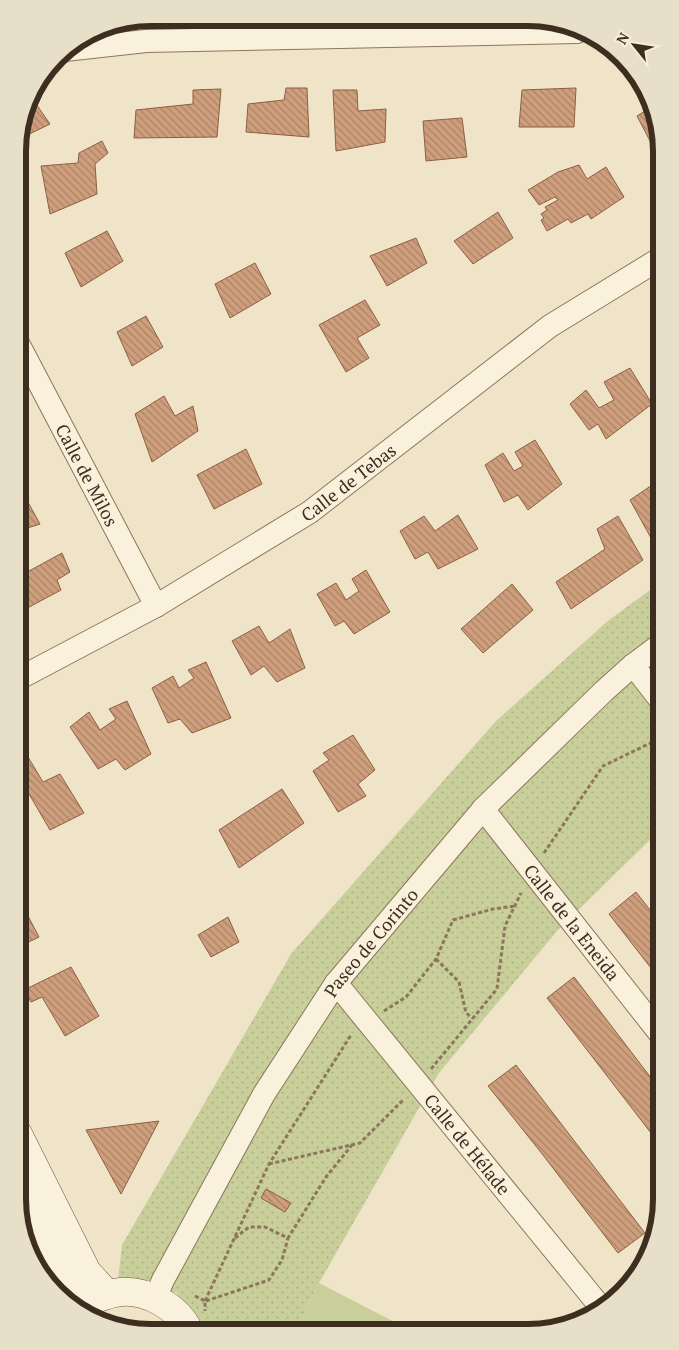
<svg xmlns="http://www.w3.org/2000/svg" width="679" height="1350" viewBox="0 0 679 1350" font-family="'PT Serif',serif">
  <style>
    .grass { fill: url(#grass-dots) }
    .pitch { fill: #c9cf9b }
    .building { fill: url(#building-back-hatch); stroke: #8d5f41 }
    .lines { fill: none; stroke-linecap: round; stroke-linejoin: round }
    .minor-casing { stroke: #8d765c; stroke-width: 24 }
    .secondary-casing { stroke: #6f573f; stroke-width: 29 }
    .path { stroke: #8d765c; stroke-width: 3; stroke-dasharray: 4 2.5; stroke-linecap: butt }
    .minor { stroke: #faf1dc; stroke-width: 22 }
    .secondary { stroke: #faf1dc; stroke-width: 28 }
    .labels { text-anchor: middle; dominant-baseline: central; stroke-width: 4; stroke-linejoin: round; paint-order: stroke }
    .street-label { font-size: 18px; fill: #3d2e20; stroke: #f7eed8 }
    .rim { fill: none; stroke: #3d2e20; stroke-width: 6 }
  </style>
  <defs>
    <pattern id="grass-dots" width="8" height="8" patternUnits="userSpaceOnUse" patternTransform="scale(1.25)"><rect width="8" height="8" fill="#c9cf9b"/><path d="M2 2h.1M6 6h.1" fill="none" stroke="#aeb285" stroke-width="1.8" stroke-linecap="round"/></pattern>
    <pattern id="building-back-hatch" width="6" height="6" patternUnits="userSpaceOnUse" patternTransform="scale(1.25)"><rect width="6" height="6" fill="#cf9f7d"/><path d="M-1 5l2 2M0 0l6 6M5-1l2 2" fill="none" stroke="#a98266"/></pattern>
  </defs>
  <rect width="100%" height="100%" fill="#f0e4c8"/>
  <!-- grass -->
  <path class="grass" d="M661 582V829L558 930 439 1073 319 1283 296 1332 190 1331 177 1293 118 1280 122 1245 291 954 496 721 609 620Z"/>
  <!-- pitch -->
  <path class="pitch" d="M319 1283 406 1328 439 1332H296Z"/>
  <!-- building -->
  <path class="building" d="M286 88H307L309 137 246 132 248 104 284 100Z
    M576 88 574 127H519L522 90Z
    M221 89 217 137 134 138 136 110 193 104V90Z
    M333 90H357L358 111 386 109 385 142 336 151Z
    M34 101 50 124 19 139V134L28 103Z
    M653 106 654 109 662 152 661 162 637 116Z
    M462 118 467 157 426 161 423 121Z
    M102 141 108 153 95 164 97 194 50 214 41 166 78 163 79 153Z
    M579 165 587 179 606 167 624 197 591 219 588 214 571 223 568 219 547 231 541 220 544 218 541 214 547 210 545 207 558 200 555 197 539 205 528 190 558 172Z
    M498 212 513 238 473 264 454 241Z
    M107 231 123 261 81 287 65 253Z
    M416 238 427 263 387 286 370 256Z
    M255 263 271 294 230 318 215 284Z
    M365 300 380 325 357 338 369 358 346 372 319 325Z
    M146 316 163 347 132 366 117 332Z
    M661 333V351L654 337Z
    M630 368 652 404 606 439 598 424 589 430 570 404 586 390 599 408 614 400 604 382Z
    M164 396 175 416 193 406 198 431 152 462 135 414Z
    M535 440 562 484 528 510 518 495 504 502 485 465 503 453 514 471 523 466 515 452Z
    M246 449 262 484 214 509 197 475Z
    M661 479V532L651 538 630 500Z
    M18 484 40 524 18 531Z
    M458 515 478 549 438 569 428 552 415 559 400 531 424 516 435 531Z
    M618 516 643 560 571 609 556 582 605 549 597 529Z
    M62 553 70 572 57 580 61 590 18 613V577Z
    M366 570 390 612 354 634 344 621 335 626 317 594 336 583 346 600 359 591 352 579Z
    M512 584 533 610 483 653 461 629Z
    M259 626 269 643 290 629 305 668 277 682 264 666 251 675 232 641Z
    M206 662 231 718 192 733 180 719 168 723 152 688 173 676 179 688 194 678 188 670Z
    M127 701 151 754 125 770 116 759 98 769 70 727 89 712 100 730 116 719 109 709Z
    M353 735 375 770 358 784 366 796 338 812 313 771 329 760 323 753Z
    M25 752 43 782 60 774 84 813 50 830 18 775V756Z
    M282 789 304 823 239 868 219 830Z
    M636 892 661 924V981L609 914Z
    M18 912 22 920 28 916 39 937 18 947Z
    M228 917 239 942 211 957 198 935Z
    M71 967 99 1016 65 1036 42 997 31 1002 24 990Z
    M574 977 661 1091V1146L547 998Z
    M516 1065 645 1233 618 1253 543 1155 488 1086Z
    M159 1121 121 1194 86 1130Z
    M266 1189 291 1203 285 1212 261 1198Z"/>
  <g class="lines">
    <defs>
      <g id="minor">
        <path d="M65 50 146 41 577 32"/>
        <path id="s1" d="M18 343 156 606"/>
        <path d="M633 665 661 701"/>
        <path id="s2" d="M18 679 156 606 310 512 550 326 661 258"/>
        <path id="s3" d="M483 809 661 1035"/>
        <path id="s4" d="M336 983 599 1305"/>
        <path id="s5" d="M155 1299 163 1280 264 1094 336 983 483 809 604 691 633 665 661 644"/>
      </g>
      <path id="secondary" d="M18 1134 87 1272 107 1294
        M18 1188 68 1283 72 1304
        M90 1301C101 1297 110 1293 121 1292 147 1290 178 1307 189 1331"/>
    </defs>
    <!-- minor casing -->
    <use href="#minor" class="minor-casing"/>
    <!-- secondary casing -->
    <use href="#secondary" class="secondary-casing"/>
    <!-- path -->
    <path class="path" d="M544 853 603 766 661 738
      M436 959 459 982 466 1013 473 1018
      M384 1011 406 997 436 959 453 920 493 909 515 906
      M431 1069 497 989 505 926 521 893
      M269 1164 360 1143 404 1099
      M235 1238 249 1227H265L288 1238 326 1177 352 1145
      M195 1296 205 1301V1311
      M205 1301 269 1164 351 1035
      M206 1301 269 1280 282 1260 288 1238"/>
    <!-- minor -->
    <use href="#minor" class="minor"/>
    <!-- secondary -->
    <use href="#secondary" class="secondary"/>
  </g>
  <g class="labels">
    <!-- street labels -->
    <g class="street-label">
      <text stroke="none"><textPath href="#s1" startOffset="149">Calle de Milos</textPath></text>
      <text stroke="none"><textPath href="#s2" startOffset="385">Calle de Tebas</textPath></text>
      <text stroke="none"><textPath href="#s3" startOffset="144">Calle de la Eneida</textPath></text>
      <text stroke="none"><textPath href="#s5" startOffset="418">Paseo de Corinto</textPath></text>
      <text stroke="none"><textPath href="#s4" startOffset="208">Calle de Hélade</textPath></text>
    </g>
  </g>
  <!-- crop -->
  <path d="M0 0H679V1350H0ZM151 26H528A125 125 0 0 1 653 151V1199A125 125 0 0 1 528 1324H151A125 125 0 0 1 26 1199V151A125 125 0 0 1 151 26Z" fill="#e8dfc9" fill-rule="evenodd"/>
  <path class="rim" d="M151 26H528A125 125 0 0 1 653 151V1199A125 125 0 0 1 528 1324H151A125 125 0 0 1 26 1199V151A125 125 0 0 1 151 26Z"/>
  <!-- north arrow -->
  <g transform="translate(634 45) rotate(300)" stroke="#f7eed8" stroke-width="4" paint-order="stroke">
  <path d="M0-4L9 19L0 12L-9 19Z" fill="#3d2e20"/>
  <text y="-8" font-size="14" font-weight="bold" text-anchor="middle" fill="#3d2e20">N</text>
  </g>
</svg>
